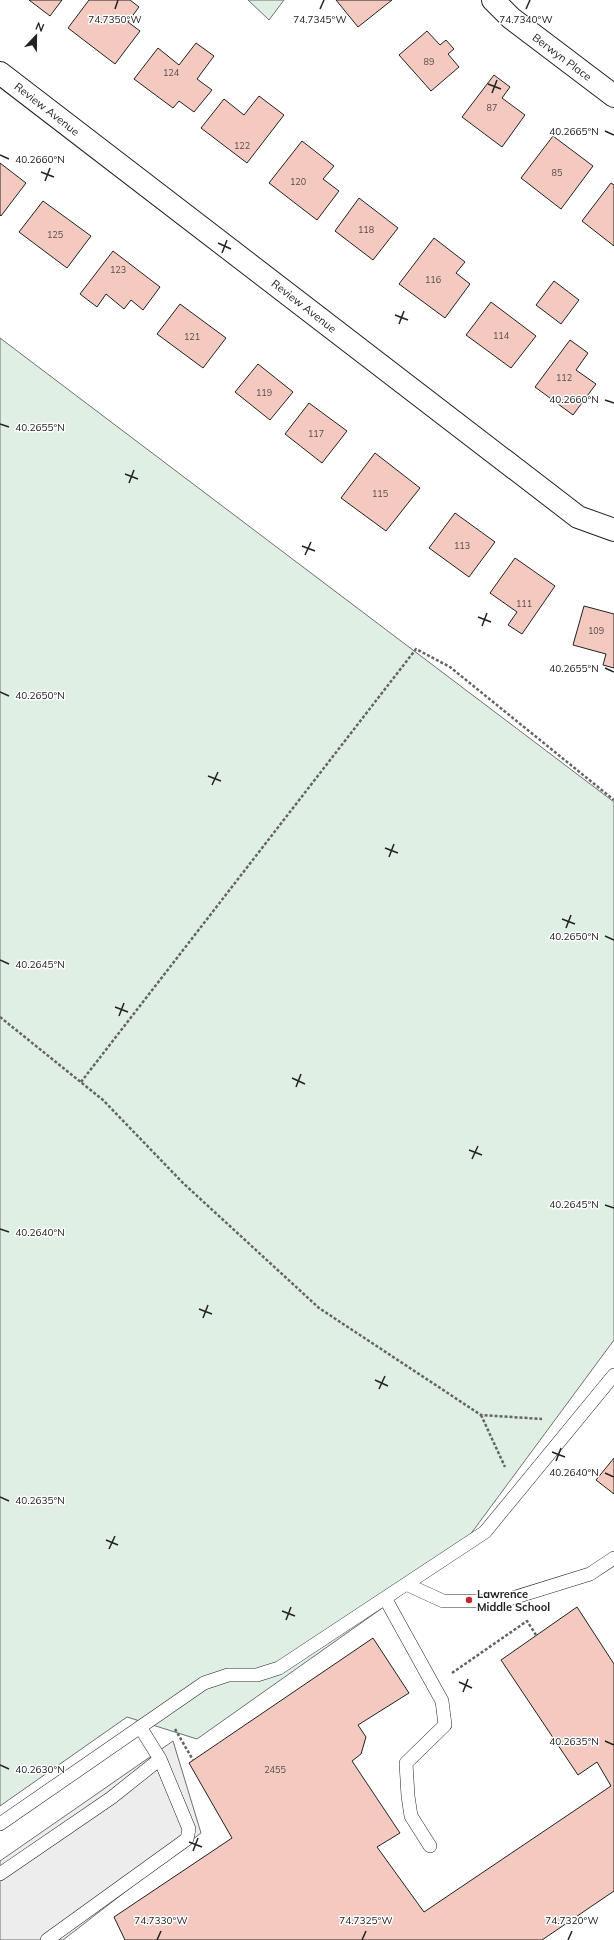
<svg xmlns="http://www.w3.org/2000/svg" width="614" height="1940" viewBox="0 0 614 1940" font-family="Mulish,sans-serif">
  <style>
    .green { fill: #e0efe3; stroke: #6f6f6f }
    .parking { fill: #ededed; stroke: #6f6f6f }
    .building { fill: #f3c9c0; stroke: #222 }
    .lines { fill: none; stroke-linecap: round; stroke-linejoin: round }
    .service-casing { stroke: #222; stroke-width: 14 }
    .minor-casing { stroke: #222; stroke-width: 24 }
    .path { stroke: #646464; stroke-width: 2.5; stroke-dasharray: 3 2; stroke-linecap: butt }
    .service { stroke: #fff; stroke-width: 13 }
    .minor { stroke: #fff; stroke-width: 22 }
    .ticks { fill: none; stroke: #222; stroke-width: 1.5 }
    .poi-dot { fill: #c62828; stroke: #fff; stroke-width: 1.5 }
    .labels { text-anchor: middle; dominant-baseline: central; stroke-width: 3; stroke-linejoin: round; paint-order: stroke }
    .number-label { font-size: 9px; fill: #564c4a }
    .street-label { font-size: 11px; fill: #222; stroke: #fff }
    .poi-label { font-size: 11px; font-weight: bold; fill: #222; stroke: #fff; text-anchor: start }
    .ticks-label { font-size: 10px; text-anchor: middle; fill: #222; stroke: #fff; stroke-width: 3; stroke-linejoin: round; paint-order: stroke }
  </style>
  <rect width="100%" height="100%" fill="#fff"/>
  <!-- green -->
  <path class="green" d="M248 0H284L269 20Z
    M0 338 614 802V1340L453 1558 197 1739 127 1717 0 1806Z"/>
  <!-- parking -->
  <path class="parking" d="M173 1741 201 1833 63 1940H0V1861Z"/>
  <!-- building -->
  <path class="building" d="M29 0H62L50 16Z
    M89 0H130L139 7 128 22 140 31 115 64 68 28Z
    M336 0H392L358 27Z
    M427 31 440 45 446 40 454 49 448 54 459 67 431 91 399 55Z
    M196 43 214 56 197 79 212 90 194 112 179 101 173 108 134 79 158 48 179 65Z
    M494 75 510 87 502 98 525 115 502 147 462 117Z
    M259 96 284 115 247 163 201 128 224 99 244 115Z
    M553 136 593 166 561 209 521 178Z
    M302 141 334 166 323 179 339 191 317 220 269 183Z
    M0 163 26 183 1 216 0 215Z
    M611 183 614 185V246L582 221Z
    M359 198 398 228 373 260 335 231Z
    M43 201 91 236 67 268 19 232Z
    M434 238 465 262 456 273 470 284 445 318 399 284Z
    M113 251 160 287 143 310 131 300 124 309 106 294 97 307 80 294Z
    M554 281 579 300 561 324 536 305Z
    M491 302 536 336 511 368 466 335Z
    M180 304 226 338 203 368 157 334Z
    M570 340 588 353 576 370 596 384 573 415 535 387Z
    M258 364 293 392 270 420 235 392Z
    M309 403 347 431 322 463 285 434Z
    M375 453 420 488 386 531 341 498Z
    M455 513 495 542 469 577 429 548Z
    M515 558 555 586 522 634 508 625 517 612 490 593Z
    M584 606 614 614V668L603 665 606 654 573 645Z
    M614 1458V1494L596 1480Z
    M577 1607 614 1664V1891L542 1940H125L114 1917 232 1838 189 1763 373 1638 409 1693 358 1725 366 1737 361 1754 352 1761 400 1833 377 1847 424 1912 611 1786 597 1762 578 1775 501 1660Z"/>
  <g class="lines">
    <defs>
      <path id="service" d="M406 1584 443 1601H503L590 1574 614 1558
        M385 1598 442 1701 445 1725 406 1763 408 1796 411 1816 430 1846
        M0 1824 204 1683 228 1675H257L279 1668 485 1532 614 1375
        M0 1874 111 1798 160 1759
        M47 1940 187 1839 189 1829 160 1759 140 1727"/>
      <path id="minor" d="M493 0 511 18 614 96
        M0 73 578 517 614 530"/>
    </defs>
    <!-- service casing -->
    <use href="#service" class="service-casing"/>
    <!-- minor casing -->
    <use href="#minor" class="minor-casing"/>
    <!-- path -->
    <path class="path" d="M0 1017 103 1100 183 1183 319 1308 481 1415 542 1419
      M81 1082 416 649 450 667 614 800
      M481 1415 505 1467
      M452 1673 527 1621 536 1635
      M175 1729 193 1760"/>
    <!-- service -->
    <use href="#service" class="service"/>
    <!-- minor -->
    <use href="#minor" class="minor"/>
  </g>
  <!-- ticks -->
  <path class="ticks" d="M115 9 118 0M320 9 324 0M526 9 530 0M488 84 501 89M492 93 497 80M605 131 614 135M0 155 9 159M41 172 54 177M45 181 50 168M218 243 231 249M222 253 227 240M395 315 408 320M399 324 404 311M605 400 614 403M0 424 9 427M125 474 138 479M129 483 134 470M302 546 315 551M305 555 311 542M478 617 491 622M482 626 487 613M605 668 614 672M0 692 9 696M208 776 221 781M212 785 218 772M385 848 398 853M389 857 394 844M562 919 575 924M566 928 571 915M605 936 614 940M0 960 9 964M115 1007 128 1012M119 1016 124 1003M292 1078 305 1084M296 1087 301 1074M469 1150 482 1155M472 1159 478 1146M605 1205 614 1208M0 1229 9 1232M199 1309 212 1314M203 1318 208 1305M375 1380 388 1386M379 1389 385 1376M552 1452 565 1457M556 1461 561 1448M605 1473 614 1477M0 1497 9 1501M106 1540 118 1545M109 1549 115 1536M282 1611 295 1616M286 1620 291 1607M459 1682 472 1688M463 1692 468 1679M605 1741 614 1745M0 1765 9 1769M189 1842 202 1847M193 1851 198 1838M157 1940 161 1931M362 1940 366 1931M568 1940 572 1931"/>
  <!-- markers -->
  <circle class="poi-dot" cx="469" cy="1600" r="4"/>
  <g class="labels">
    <!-- number labels -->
    <g class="number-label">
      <text x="429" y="61">89</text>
      <text x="171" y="72">124</text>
      <text x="492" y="107">87</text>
      <text x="242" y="145">122</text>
      <text x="557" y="172">85</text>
      <text x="298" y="181">120</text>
      <text x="366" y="229">118</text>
      <text x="55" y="234">125</text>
      <text x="118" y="269">123</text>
      <text x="433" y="279">116</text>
      <text x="501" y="335">114</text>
      <text x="192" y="336">121</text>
      <text x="564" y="377">112</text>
      <text x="264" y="392">119</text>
      <text x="316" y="433">117</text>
      <text x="380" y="493">115</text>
      <text x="462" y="545">113</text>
      <text x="524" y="603">111</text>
      <text x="596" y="630">109</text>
      <text x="275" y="1769">2455</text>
    </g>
    <!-- street labels -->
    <g class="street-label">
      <text transform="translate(562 57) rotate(37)">Berwyn Place</text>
      <text transform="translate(47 109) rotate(38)">Review Avenue</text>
      <text transform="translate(304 306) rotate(38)">Review Avenue</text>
    </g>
    <!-- poi labels -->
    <g class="poi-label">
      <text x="477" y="1594">Lawrence<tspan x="477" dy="13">Middle School</tspan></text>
    </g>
  </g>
  <g class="ticks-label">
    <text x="115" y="23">74.7350°W</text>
    <text x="320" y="23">74.7345°W</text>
    <text x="526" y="23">74.7340°W</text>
    <text x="574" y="135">40.2665°N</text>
    <text x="40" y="163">40.2660°N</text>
    <text x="574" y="403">40.2660°N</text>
    <text x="40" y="431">40.2655°N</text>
    <text x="574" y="672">40.2655°N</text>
    <text x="40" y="699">40.2650°N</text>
    <text x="574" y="940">40.2650°N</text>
    <text x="40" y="968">40.2645°N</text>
    <text x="574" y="1208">40.2645°N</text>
    <text x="40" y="1236">40.2640°N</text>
    <text x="574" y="1476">40.2640°N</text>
    <text x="40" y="1504">40.2635°N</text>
    <text x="574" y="1745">40.2635°N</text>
    <text x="40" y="1773">40.2630°N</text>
    <text x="161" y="1924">74.7330°W</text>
    <text x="366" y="1924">74.7325°W</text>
    <text x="572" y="1924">74.7320°W</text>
  </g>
  <!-- north arrow -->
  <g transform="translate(36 36) rotate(22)" stroke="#ffffff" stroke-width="3" paint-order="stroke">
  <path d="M0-3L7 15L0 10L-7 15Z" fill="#222222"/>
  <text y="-6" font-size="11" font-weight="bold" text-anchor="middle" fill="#222222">N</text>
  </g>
</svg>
